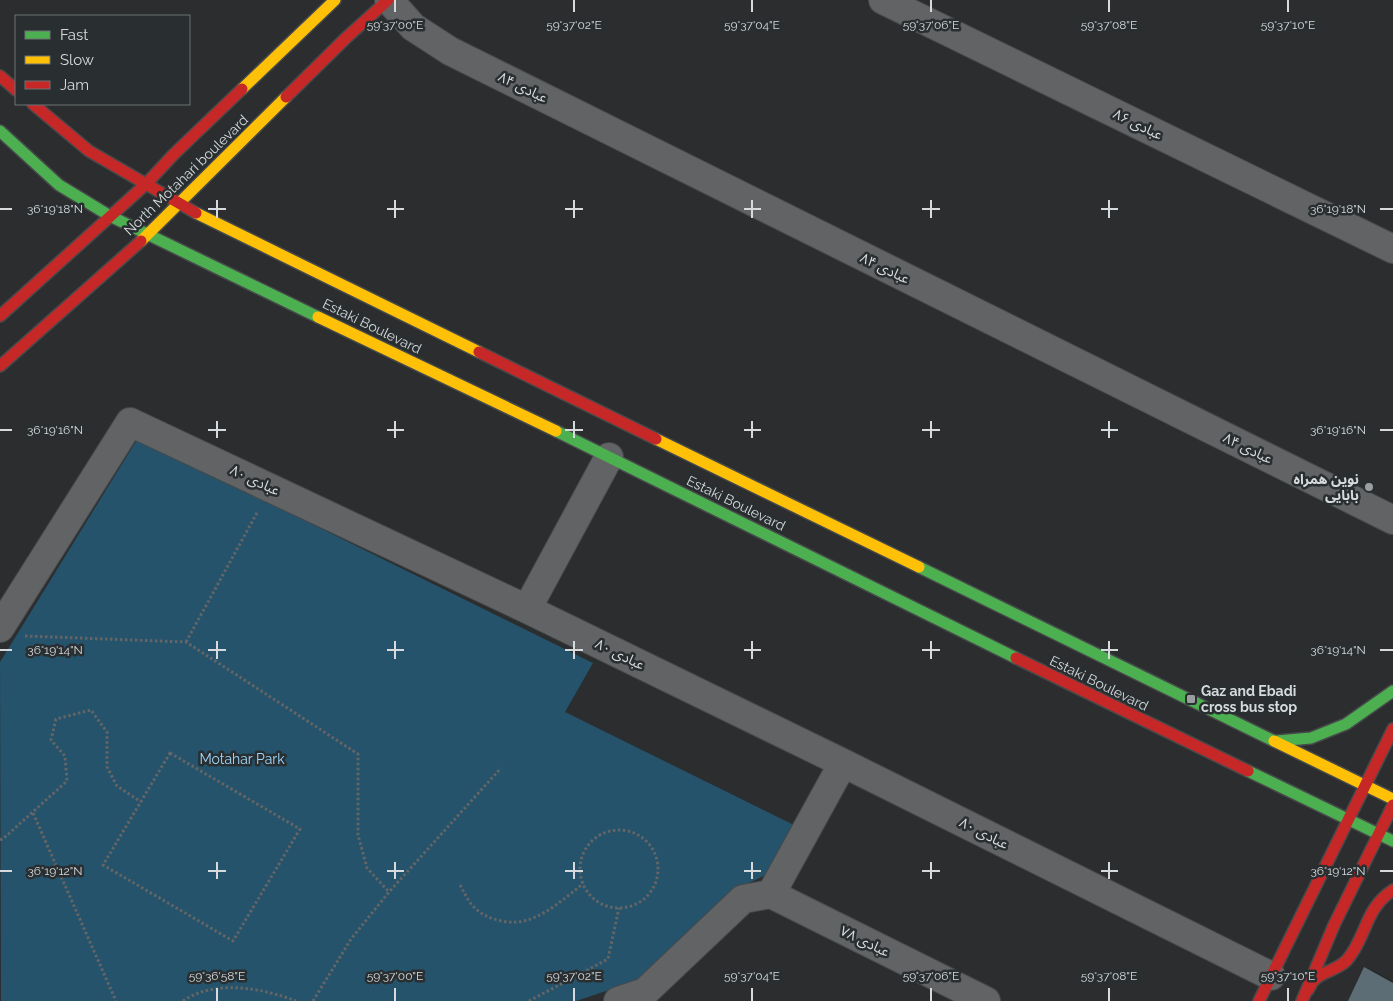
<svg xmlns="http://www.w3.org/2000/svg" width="1393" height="1001" viewBox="0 0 1393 1001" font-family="Raleway,'Noto Sans Arabic',sans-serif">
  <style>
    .green { fill: #25536b }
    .building { fill: #5d6d76; filter: url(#shadow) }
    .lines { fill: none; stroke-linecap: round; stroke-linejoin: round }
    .street-casing { stroke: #47494b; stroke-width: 30 }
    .fast-casing { stroke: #47494b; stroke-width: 14 }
    .slow-casing { stroke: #47494b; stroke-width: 14 }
    .jam-casing { stroke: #47494b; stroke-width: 14 }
    .path { stroke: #636566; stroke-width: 3; stroke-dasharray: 2.5 2.5; stroke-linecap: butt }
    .street { stroke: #616364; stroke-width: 28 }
    .fast { stroke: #4caf50; stroke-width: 11 }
    .slow { stroke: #ffc107; stroke-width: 11 }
    .jam { stroke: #c62828; stroke-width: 11 }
    .ticks { fill: none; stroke: #d7dadc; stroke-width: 2 }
    .poi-dot { fill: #9b9d9f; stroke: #292e31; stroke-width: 2 }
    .labels { text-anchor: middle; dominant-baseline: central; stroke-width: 5; stroke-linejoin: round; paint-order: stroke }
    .street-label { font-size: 14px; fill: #d7dadc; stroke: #292e31 }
    .poi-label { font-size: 14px; font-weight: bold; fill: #d7dadc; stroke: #292e31; text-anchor: end }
    .park-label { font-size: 14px; fill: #9dd8fb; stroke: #292e31 }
    .ticks-label { font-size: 12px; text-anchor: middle; fill: #d7dadc; stroke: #292e31; stroke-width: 5; stroke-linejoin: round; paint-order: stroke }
  </style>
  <defs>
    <filter id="shadow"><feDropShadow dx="5.5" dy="3" stdDeviation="1" flood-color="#0009"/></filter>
  </defs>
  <rect width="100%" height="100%" fill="#2b2d2f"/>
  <!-- green -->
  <path class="green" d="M138 438 593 663 565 712 798 827 774 871 736 889 648 977 576 1001H1L0 662Z"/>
  <!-- building -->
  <path class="building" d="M1364 967 1393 983V1001H1348Z"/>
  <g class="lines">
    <defs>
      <path id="street" d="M389 0 413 27 450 51 1393 520
        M883 0 1393 249
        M527 609 609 457
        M0 628 130 422 527 609 843 763 1271 976
        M771 894 986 1001
        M618 1001 645 992 743 899 771 894 843 763"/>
      <path id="fast" d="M0 131 59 185 110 216 318 317
        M556 431 1016 658
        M919 567 1274 741
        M1277 741 1311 738 1346 724 1393 691
        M1248 771 1393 841"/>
      <path id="slow" d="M242 89 335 0
        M196 213 479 352
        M141 241 286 97
        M318 317 556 431
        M656 439 919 567
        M1274 741 1393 799"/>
      <path id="jam" d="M0 76 16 90
        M286 97 347 37 388 0
        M33 104 89 151 196 213
        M0 316 146 184 174 154 242 89
        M479 352 656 439
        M0 366 141 241
        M1016 658 1248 771
        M1308 990C1310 987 1311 983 1314 980 1323 971 1338 970 1347 960 1367 937 1364 909 1393 890
        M1259 1001 1393 729
        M1302 1001 1334 925 1393 805"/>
    </defs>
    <!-- street casing -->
    <use href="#street" class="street-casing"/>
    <!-- fast casing -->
    <use href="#fast" class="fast-casing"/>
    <!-- slow casing -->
    <use href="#slow" class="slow-casing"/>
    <!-- jam casing -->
    <use href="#jam" class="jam-casing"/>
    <!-- path -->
    <path class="path" d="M25 636 186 642 358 754V835L367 868 389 892
      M186 642 258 511
      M170 753 300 829 233 941 103 865Z
      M33 813 116 1001
      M580 869a39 39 0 1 1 78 0a39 39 0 1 1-78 0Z
      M0 840 4 838 67 781 65 756 51 740 56 719 91 710 107 732V767L117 786 141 802
      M460 885C464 892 467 899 472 905 480 914 490 919 502 921 534 928 559 902 583 884
      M183 1001C215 979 262 988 296 1001
      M313 1001 351 939 389 892 501 768
      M529 1001 608 959 619 908"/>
    <!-- street -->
    <use href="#street" class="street"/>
    <!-- fast -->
    <use href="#fast" class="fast"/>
    <!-- slow -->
    <use href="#slow" class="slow"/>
    <!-- jam -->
    <use href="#jam" class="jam"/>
  </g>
  <!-- ticks -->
  <path class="ticks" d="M395 0V12M574 0V12M752 0V12M931 0V12M1109 0V12M1288 0V12M217 200V218M395 200V218M574 200V218M752 200V218M931 200V218M1109 200V218M0 209H12M208 209H226M387 209H404M565 209H583M744 209H761M922 209H940M1101 209H1118M1380 209H1393M217 421V438M395 421V438M574 421V438M752 421V438M931 421V438M1109 421V438M0 430H12M208 430H226M387 430H404M565 430H583M744 430H761M922 430H940M1101 430H1118M1380 430H1393M217 641V659M395 641V659M574 641V659M752 641V659M931 641V659M1109 641V659M0 650H12M208 650H226M387 650H404M565 650H583M744 650H761M922 650H940M1101 650H1118M1380 650H1393M217 862V879M395 862V879M574 862V879M752 862V879M931 862V879M1109 862V879M0 871H12M208 871H226M387 871H404M565 871H583M744 871H761M922 871H940M1101 871H1118M1380 871H1393M217 988V1001M395 988V1001M574 988V1001M752 988V1001M931 988V1001M1109 988V1001M1288 988V1001"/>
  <!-- markers -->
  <g class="poi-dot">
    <circle cx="1369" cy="487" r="5"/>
    <rect x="1186" y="694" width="10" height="10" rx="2.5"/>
  </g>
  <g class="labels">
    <!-- street labels -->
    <g class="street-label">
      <text transform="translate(523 87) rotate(26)">عبادی ۸۴</text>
      <text transform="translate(1138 124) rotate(26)">عبادی ۸۶</text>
      <text transform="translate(186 175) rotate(-44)">North Motahari boulevard</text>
      <text transform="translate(885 268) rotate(26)">عبادی ۸۴</text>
      <text transform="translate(372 326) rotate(26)">Estaki Boulevard</text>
      <text transform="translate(1248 448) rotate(26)">عبادی ۸۴</text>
      <text transform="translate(255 480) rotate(25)">عبادی ۸۰</text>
      <text transform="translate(736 503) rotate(26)">Estaki Boulevard</text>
      <text transform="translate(620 654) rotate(26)">عبادی ۸۰</text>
      <text transform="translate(1099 683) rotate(26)">Estaki Boulevard</text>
      <text transform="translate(984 833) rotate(27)">عبادی ۸۰</text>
      <text transform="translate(865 941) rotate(26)">عبادی ۷۸</text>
    </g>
    <!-- poi labels -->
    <g class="poi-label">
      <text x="1359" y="479">نوین همراه<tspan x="1359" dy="16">بابایی</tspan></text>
      <text x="1201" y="691" text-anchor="start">Gaz and Ebadi<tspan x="1201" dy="16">cross bus stop</tspan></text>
    </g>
    <!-- park labels -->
    <g class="park-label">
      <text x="242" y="759">Motahar Park</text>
    </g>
  </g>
  <g class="ticks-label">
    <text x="395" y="29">59°37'00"E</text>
    <text x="574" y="29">59°37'02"E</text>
    <text x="752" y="29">59°37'04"E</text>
    <text x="931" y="29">59°37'06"E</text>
    <text x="1109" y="29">59°37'08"E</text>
    <text x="1288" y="29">59°37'10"E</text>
    <text x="55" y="213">36°19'18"N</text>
    <text x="1338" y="213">36°19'18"N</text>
    <text x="55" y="434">36°19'16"N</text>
    <text x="1338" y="434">36°19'16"N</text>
    <text x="55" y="654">36°19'14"N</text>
    <text x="1338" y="654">36°19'14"N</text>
    <text x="55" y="875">36°19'12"N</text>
    <text x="1338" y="875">36°19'12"N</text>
    <text x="217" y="980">59°36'58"E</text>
    <text x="395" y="980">59°37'00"E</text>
    <text x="574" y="980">59°37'02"E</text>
    <text x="752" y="980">59°37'04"E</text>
    <text x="931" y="980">59°37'06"E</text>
    <text x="1109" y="980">59°37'08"E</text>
    <text x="1288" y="980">59°37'10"E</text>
  </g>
  <!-- legend -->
  <rect x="15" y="15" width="175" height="90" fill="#292e31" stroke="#6f7375"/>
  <rect x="25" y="31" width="25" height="8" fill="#4caf50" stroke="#6f7375"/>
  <text x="60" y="40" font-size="15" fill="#d7dadc">Fast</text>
  <rect x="25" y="56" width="25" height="8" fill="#ffc107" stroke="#6f7375"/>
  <text x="60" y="65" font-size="15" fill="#d7dadc">Slow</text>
  <rect x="25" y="81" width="25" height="8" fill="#c62828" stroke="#6f7375"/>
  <text x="60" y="90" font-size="15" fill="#d7dadc">Jam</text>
</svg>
